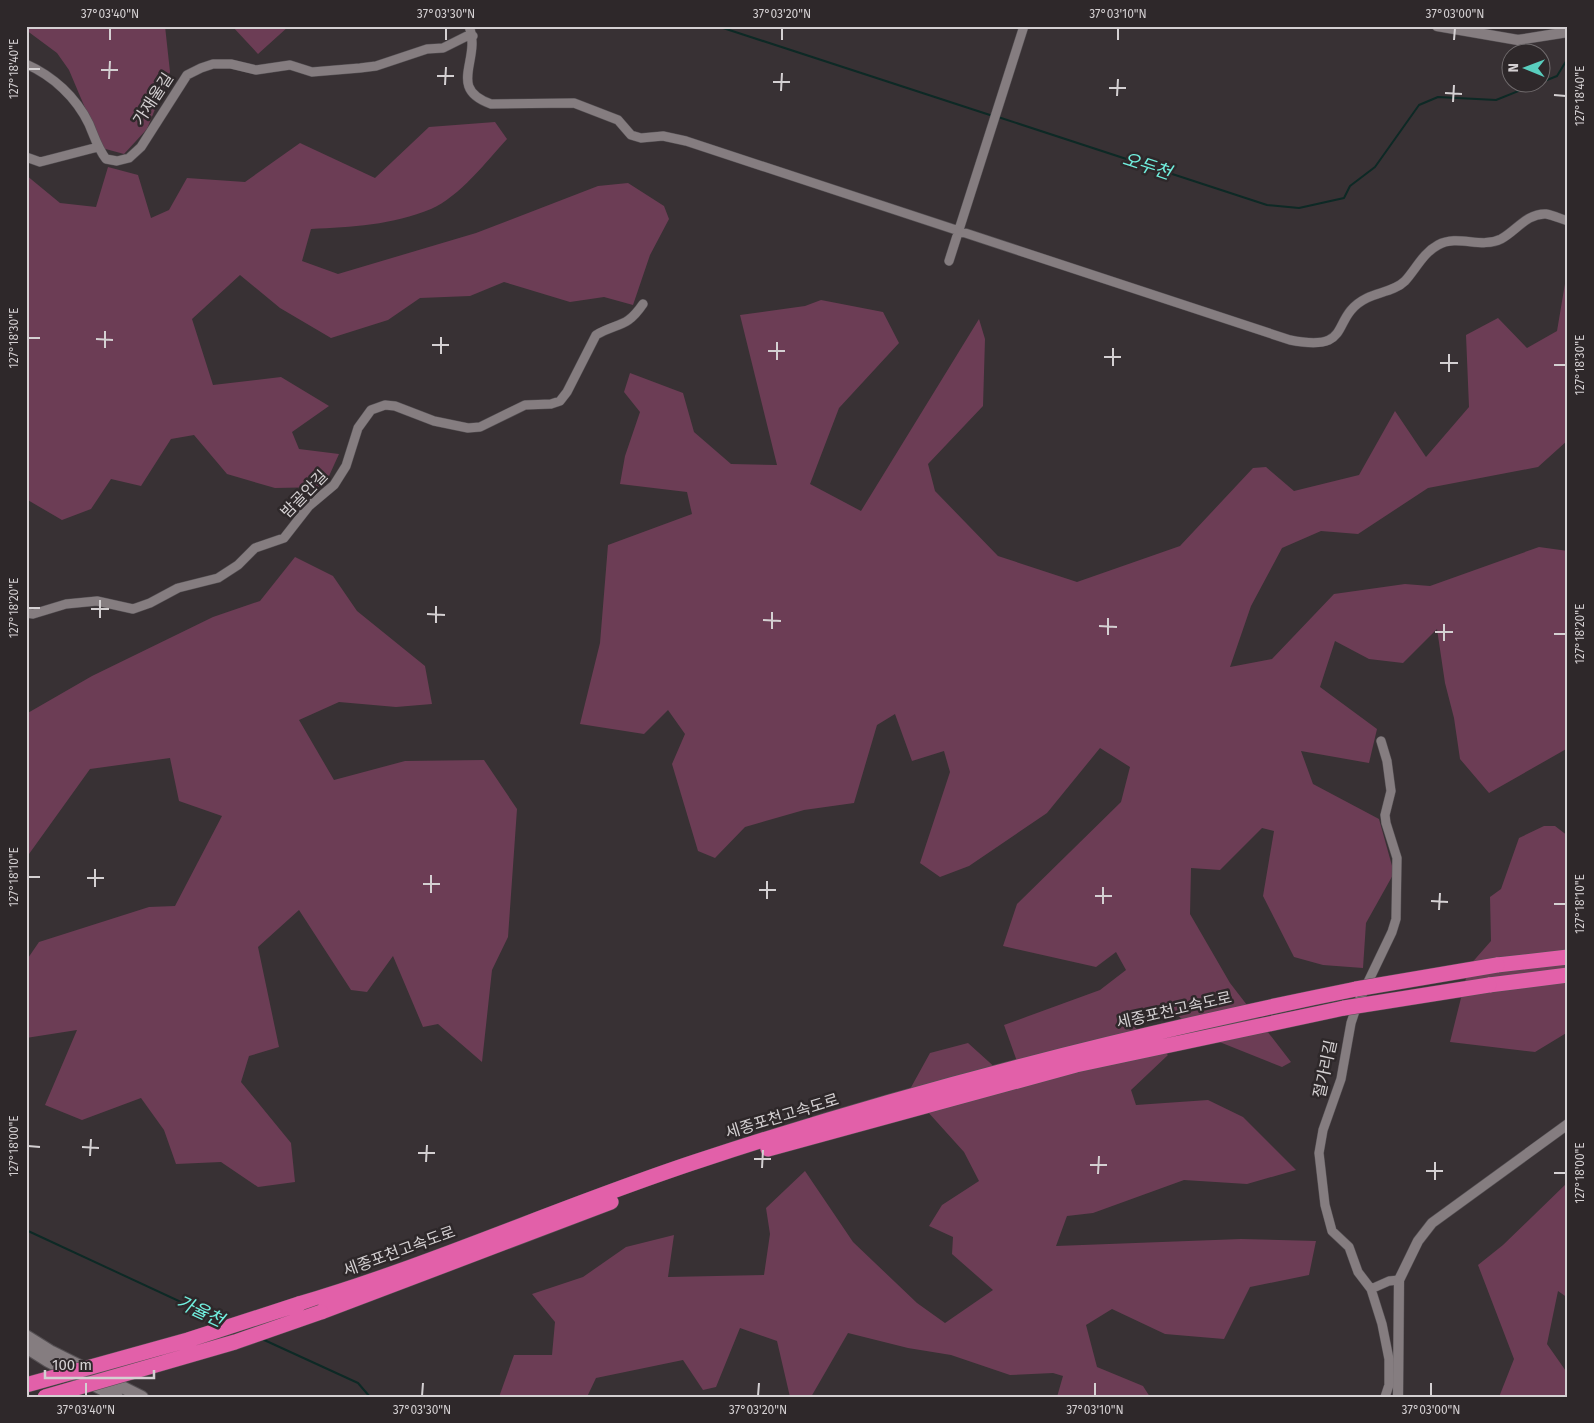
<svg xmlns="http://www.w3.org/2000/svg" width="1594" height="1423" viewBox="0 0 1594 1423" font-family="'Fira Sans','Noto Sans KR',sans-serif">
  <style>
    .green { fill: #6c3d55 }
    .lines { fill: none; stroke-linecap: round; stroke-linejoin: round }
    .stream { stroke: #0d2925; stroke-width: 2 }
    .minor-casing { stroke: #555053; stroke-width: 10 }
    .tertiary-casing { stroke: #555053; stroke-width: 11 }
    .secondary-casing { stroke: #555053; stroke-width: 14 }
    .motorway-casing { stroke: #555053; stroke-width: 16 }
    .minor { stroke: #857d80; stroke-width: 9 }
    .tertiary { stroke: #857d80; stroke-width: 10 }
    .secondary { stroke: #857d80; stroke-width: 12 }
    .motorway { stroke: #e260a9; stroke-width: 15 }
    .motorway-bridge-casing { stroke: #555053; stroke-width: 16; stroke-linecap: butt }
    .motorway-bridge { stroke: #e260a9; stroke-width: 15 }
    .ticks { fill: none; stroke: #d4d0d2; stroke-width: 2 }
    .labels { text-anchor: middle; dominant-baseline: central; stroke-width: 5; stroke-linejoin: round; paint-order: stroke }
    .street-label { font-size: 16px; fill: #d4d0d2; stroke: #2e282a }
    .water-label { font-size: 18px; font-style: italic; fill: #72f1e0; stroke: #2e282a }
    .neatline { fill: none; stroke: #d4d0d2; stroke-width: 2 }
    .ticks-label { font-size: 12px; text-anchor: middle; fill: #d4d0d2 }
  </style>
  <rect width="100%" height="100%" fill="#383134"/>
  <!-- green -->
  <path class="green" d="M26 26H165L170 72 147 129 124 154 102 148 69 70 57 53 26 30Z
    M232 26H289L258 54Z
    M495 122 507 139C487 161 459 197 431 209 393 225 351 227 311 229L302 261 338 274 476 233 598 186 628 183 664 206 669 219 650 255 633 305 604 297 570 302 504 282 470 296 420 298 388 320 331 338 280 308 240 275 192 319 213 385 281 377 329 406 292 432 299 449 339 454 324 487 275 488 227 474 194 435 171 439 141 486 111 479 91 509 62 520 26 499V175L60 203 96 207 108 167 138 175 151 218 169 210 187 178 245 182 300 143 375 178 429 127Z
    M1568 266V440L1538 467 1428 488 1358 534 1321 531 1282 548 1251 606 1230 667 1272 659 1334 594 1405 584 1430 586 1539 547 1568 551V748L1489 793 1460 759 1454 718 1445 683 1437 629 1403 663 1369 659 1335 641 1320 687 1377 729 1369 763 1301 751 1313 784 1379 819 1394 873 1366 923 1363 968 1323 965 1294 957 1263 896 1274 831 1262 828 1220 870 1191 868 1190 914 1230 983 1291 1062 1282 1067 1197 1033 1173 1011 1133 1026 1168 1055 1131 1090 1136 1105 1208 1100 1243 1117 1296 1170 1247 1184 1184 1180 1093 1213 1067 1216 1056 1246 1241 1239 1316 1241 1309 1275 1250 1287 1224 1339 1165 1334 1112 1309 1086 1325 1097 1367 1143 1386 1150 1397H1057L1063 1376 1053 1373 1010 1375 951 1355 908 1348 848 1333 811 1397H790L777 1341 740 1328 716 1387 703 1390 683 1360 596 1378 587 1397H499L514 1355H552L555 1322 532 1294 583 1277 626 1247 674 1235 668 1277 764 1275 770 1234 766 1208 805 1171 853 1242 917 1303 945 1323 993 1290 952 1254 953 1237 929 1226 942 1205 979 1181 964 1152 909 1091 930 1053 968 1043 999 1071 1024 1081 1004 1025 1100 990 1126 970 1116 952 1096 967 1003 946 1017 904 1121 802 1130 767 1100 748 1047 813 969 866 940 877 920 863 950 772 944 751 912 761 895 714 877 725 854 803 804 810 745 827 715 858 698 851 672 764 685 734 668 710 644 734 580 724 600 643 608 545 692 514 687 492 620 484 625 456 640 412 624 392 630 373 683 393 694 432 731 464 777 465 740 315 805 306 821 300 883 312 899 343 839 408 810 484 861 511 979 319 985 339 983 406 928 464 935 491 998 556 1077 582 1180 546 1253 468 1266 467 1294 491 1359 475 1395 411 1426 457 1469 407 1466 335 1498 318 1527 348 1557 331Z
    M295 557 333 576 357 611 425 666 432 704 396 707 339 702 299 720 334 780 405 761 484 760 517 809 508 937 492 970 482 1062 438 1024 423 1027 393 956 367 992 351 990 299 910 258 947 279 1047 249 1056 241 1082 291 1143 295 1182 258 1187 221 1162 176 1164 164 1130 141 1098 82 1120 45 1105 77 1030 26 1038V961L39 942 149 907 175 906 222 816 179 801 170 758 90 769 29 854H26V714L92 676 213 617 260 601Z
    M1544 826H1555L1568 836V1032L1535 1052 1450 1042 1469 966 1491 941 1490 897 1501 889 1519 838Z
    M1568 1182V1298L1558 1291 1547 1344 1568 1374V1397H1499L1514 1359 1478 1265 1503 1245Z"/>
  <g class="lines">
    <!-- stream -->
    <path class="stream" d="M717 26 993 116
      M1542 82 1557 76 1568 58
      M998 117 1267 205 1299 208 1344 198 1350 186 1375 167 1419 105 1438 97 1496 100 1541 82
      M26 1230 224 1322
      M262 1339 358 1383 370 1397"/>
    <defs>
      <path id="minor" d="M469 26C482 60 446 88 491 104L574 103 618 120 631 135 641 138 663 136 686 141 1290 340C1356 353 1328 317 1367 298 1379 292 1395 291 1405 281 1416 269 1423 253 1438 245 1458 234 1481 249 1501 239 1516 231 1527 213 1546 214 1553 215 1561 219 1568 221
        M26 64C53 76 76 97 89 124 94 136 98 149 106 159L117 161 129 158 141 147 187 75 201 68 213 64H231L256 70 290 65 312 72 360 68 376 66 427 49 443 48 467 36H473
        M26 157 40 162 98 147
        M949 261 1024 26
        M26 613 33 614 66 604 97 601 133 609 150 603 178 588 218 578 238 565 255 548 284 538 309 506 334 485 346 466 358 428 371 410 385 405 395 406 434 421 468 428 480 427 525 405 551 404 560 401 567 392 596 335C618 322 626 329 643 304
        M1381 741 1387 761 1391 791 1385 815 1386 823 1397 858 1396 919 1392 932 1357 1005 1351 1023 1341 1079 1323 1130 1319 1153 1325 1205 1332 1231 1349 1247 1358 1272 1371 1289 1382 1324 1389 1359V1385L1385 1397
        M1371 1289 1389 1281 1399 1280"/>
      <path id="tertiary" d="M1437 26 1518 40 1568 32
        M1398 1397 1399 1280 1418 1241 1432 1223 1568 1124"/>
      <path id="secondary" d="M26 1336 50 1351 142 1397
        M26 1347 48 1361 117 1397"/>
      <path id="motorway" d="M1497 965 1568 957
        M1489 985 1568 975
        M768 1149 1076 1065 1344 1008
        M299 1304C435 1264 566 1204 701 1160 916 1089 1134 1034 1356 989
        M321 1312 611 1202"/>
    </defs>
    <!-- minor casing -->
    <use href="#minor" class="minor-casing"/>
    <!-- tertiary casing -->
    <use href="#tertiary" class="tertiary-casing"/>
    <!-- secondary casing -->
    <use href="#secondary" class="secondary-casing"/>
    <!-- motorway casing -->
    <use href="#motorway" class="motorway-casing"/>
    <!-- minor -->
    <use href="#minor" class="minor"/>
    <!-- tertiary -->
    <use href="#tertiary" class="tertiary"/>
    <!-- secondary -->
    <use href="#secondary" class="secondary"/>
    <!-- motorway -->
    <use href="#motorway" class="motorway"/>
    <defs>
      <path id="motorway-bridge" d="M1356 989 1497 965
        M1344 1008 1489 985
        M26 1385 188 1340 299 1304
        M45 1397 235 1342 321 1312"/>
    </defs>
    <!-- motorway-bridge casing -->
    <use href="#motorway-bridge" class="motorway-bridge-casing"/>
    <!-- motorway-bridge -->
    <use href="#motorway-bridge" class="motorway-bridge"/>
  </g>
  <!-- ticks -->
  <path class="ticks" d="M110 40V28M446 40V28M782 40V28M1118 40V28M1454 40 1455 28M28 69H40M101 70H118M437 76H454M109 79 110 61M773 82H790M445 85 446 67M1109 88H1126M781 91 782 73M1445 93 1462 94M1554 95 1566 96M1117 96 1118 79M1453 102 1454 85M28 338H40M96 339 113 340M432 345H449M105 348V331M768 351H785M441 354V337M1104 357H1121M777 360V342M1440 363H1458M1554 365H1566M1113 366V348M1449 372V354M28 608H40M91 609H109M427 614 445 615M100 618V600M763 620 781 621M436 623V606M1099 626 1117 627M772 629V612M1435 632H1453M1554 634H1566M1108 635V618M1444 641V624M28 877H40M87 878H104M423 884H440M95 887V869M759 890H776M431 893V875M1095 896H1112M767 899V881M1431 901 1448 902M1103 904V887M1554 904H1566M1439 910 1440 893M28 1146 40 1147M82 1147 99 1148M418 1153H435M90 1156 91 1139M754 1159H771M426 1162 427 1145M1090 1165H1107M762 1168 763 1150M1426 1171H1443M1554 1173H1566M1098 1174 1099 1156M1435 1180V1162M86 1396V1383M422 1396 423 1383M758 1396 759 1383M1095 1396V1383M1431 1396V1383"/>
  <g class="labels">
    <!-- street labels -->
    <g class="street-label">
      <text transform="translate(153 99) rotate(-57)">가재울길</text>
      <text transform="translate(304 494) rotate(-46)">밤골안길</text>
      <text transform="translate(1174 1010) rotate(-13)">세종포천고속도로</text>
      <text transform="translate(1325 1069) rotate(-78)">절가리길</text>
      <text transform="translate(782 1116) rotate(-17)">세종포천고속도로</text>
      <text transform="translate(399 1251) rotate(-20)">세종포천고속도로</text>
    </g>
    <!-- water labels -->
    <g class="water-label">
      <text transform="translate(1147 166) rotate(18)">오두천</text>
      <text transform="translate(200 1311) rotate(25)">가율천</text>
    </g>
  </g>
  <!-- border -->
  <rect width="1594" height="1423" fill="none" stroke="#2e282a" stroke-width="55"/>
  <!-- north arrow -->
  <g transform="translate(1526 68) rotate(271)"><circle r="24" fill="#2e282a" stroke="#706b6d"/>
  <path d="M0-4L9 19L0 12L-9 19Z" fill="#59cebe"/>
  <text y="-8" font-size="14" font-weight="bold" text-anchor="middle" fill="#d4d0d2">N</text>
  </g>
  <!-- scale -->
  <path d="M45 1370v8h109v-8" fill="none" stroke="#d4d0d2" stroke-width="2.5"/>
  <text x="52" y="1370" font-size="15" fill="#d4d0d2" stroke="#2e282a" stroke-width="4" paint-order="stroke">100 m</text>
  <rect x="28" y="28" width="1538" height="1368" class="neatline"/>
  <g class="ticks-label">
    <text x="110" y="18">37°03'40"N</text>
    <text x="446" y="18">37°03'30"N</text>
    <text x="782" y="18">37°03'20"N</text>
    <text x="1118" y="18">37°03'10"N</text>
    <text x="1455" y="18">37°03'00"N</text>
    <text transform="translate(14 69) rotate(-90)" y="4">127°18'40"E</text>
    <text transform="translate(1580 96) rotate(-90)" y="4">127°18'40"E</text>
    <text transform="translate(14 338) rotate(-90)" y="4">127°18'30"E</text>
    <text transform="translate(1580 365) rotate(-90)" y="4">127°18'30"E</text>
    <text transform="translate(14 608) rotate(-90)" y="4">127°18'20"E</text>
    <text transform="translate(1580 634) rotate(-90)" y="4">127°18'20"E</text>
    <text transform="translate(14 877) rotate(-90)" y="4">127°18'10"E</text>
    <text transform="translate(1580 904) rotate(-90)" y="4">127°18'10"E</text>
    <text transform="translate(14 1146) rotate(-90)" y="4">127°18'00"E</text>
    <text transform="translate(1580 1173) rotate(-90)" y="4">127°18'00"E</text>
    <text x="86" y="1414">37°03'40"N</text>
    <text x="422" y="1414">37°03'30"N</text>
    <text x="758" y="1414">37°03'20"N</text>
    <text x="1095" y="1414">37°03'10"N</text>
    <text x="1431" y="1414">37°03'00"N</text>
  </g>
</svg>
